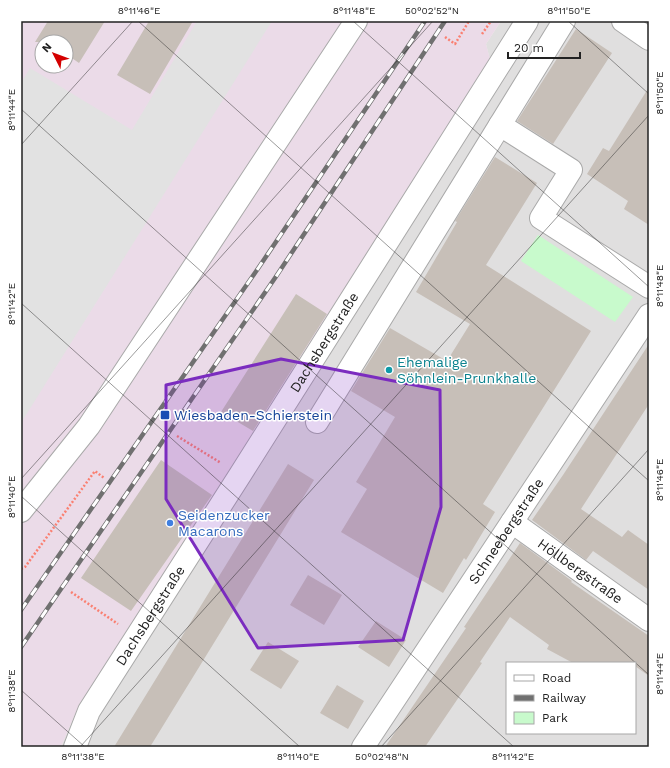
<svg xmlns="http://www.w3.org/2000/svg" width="670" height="768" viewBox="0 0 670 768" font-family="'Work Sans',sans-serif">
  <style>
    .residential { fill: #e0dfdf; fill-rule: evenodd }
    .industrial { fill: #ebdbe8; fill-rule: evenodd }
    .park { fill: #c8facc }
    .parking { fill: #e2e2e2 }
    .building { fill: #c7bfb8 }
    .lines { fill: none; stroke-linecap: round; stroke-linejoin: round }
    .minor-casing { stroke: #a9a9a9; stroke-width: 24 }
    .path { stroke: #fa8072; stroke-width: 2.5; stroke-dasharray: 2 2; stroke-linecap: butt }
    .minor { stroke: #fff; stroke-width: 22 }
    .rail-casing { stroke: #707070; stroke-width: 4.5 }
    .rail { stroke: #fff; stroke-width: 3; stroke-dasharray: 9; stroke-linecap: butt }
    .marked { fill: #7b2cbf; fill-opacity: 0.2; stroke: #7b2cbf; stroke-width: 3; stroke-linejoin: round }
    .ticks { fill: none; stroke: #222; stroke-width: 1; stroke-opacity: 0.45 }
    .culture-dot { fill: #0f9aa8; stroke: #fff; stroke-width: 1.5 }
    .transit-dot { fill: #1a4fb4; stroke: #fff; stroke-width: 1.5 }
    .shop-dot { fill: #3f7fe0; stroke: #fff; stroke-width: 1.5 }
    .labels { text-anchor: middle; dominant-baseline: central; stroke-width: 3; stroke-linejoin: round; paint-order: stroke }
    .street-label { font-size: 14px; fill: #222; stroke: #fff }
    .culture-label { font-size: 14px; fill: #0d838f; stroke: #fff; text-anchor: start }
    .transit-label { font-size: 14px; fill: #164399; stroke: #fff; text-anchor: start }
    .shop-label { font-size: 14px; fill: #366cbe; stroke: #fff; text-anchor: start }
    .neatline { fill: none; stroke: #222; stroke-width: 1.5 }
    .ticks-label { font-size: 10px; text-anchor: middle; fill: #222 }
  </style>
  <rect width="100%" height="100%" fill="#f2efe9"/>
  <!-- residential -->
  <path class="residential" d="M501 21H649V747H61L79 705 248 448 490 60 486 44ZM507 663H635V733H507Z"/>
  <!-- industrial -->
  <path class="industrial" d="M21 21H501L486 44 490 59 248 448 79 705 61 747H21ZM42 42H66V66H42Z"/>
  <!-- park -->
  <path class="park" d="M538 235 633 297 615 322 521 261Z"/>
  <!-- parking -->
  <path class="parking" d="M197 21H272L21 423V83L30 68 132 130Z"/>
  <!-- building -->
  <path class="building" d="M48 21H105L79 63 66 54V42H35Z
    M149 21H193L150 94 117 75Z
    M576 29 612 53 553 144 517 121Z
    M649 87V225L624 209 628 201 587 174 603 148 609 151Z
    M495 157 537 183 486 265 591 331 483 504 495 512 466 560 464 558 443 593 341 532 367 489 356 482 395 417 351 391 390 328 447 361 470 324 416 292 457 222 455 221Z
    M296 294 327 314 253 431 221 412Z
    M649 344V404L581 509 622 537 628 530 649 545V590L593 551 586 560 532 520 563 475Z
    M161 460 212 495 131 611 81 578Z
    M288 464 314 480 193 677 150 747H114Z
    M520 543 572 581 571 582 649 636V676L635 666V663H573L547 649 549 645 510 617 480 662 482 663 425 747H385L466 628 464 627Z
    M308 575 342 595 324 625 290 605Z
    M376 621 406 640 389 667 358 647Z
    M268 642 299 661 281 689 250 670Z
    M337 685 364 701 348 729 320 713Z"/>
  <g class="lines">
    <defs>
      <g id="minor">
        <path d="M623 21 649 39"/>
        <path d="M500 125 571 170 541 218 649 287"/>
        <path d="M317 422 564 21"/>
        <path d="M21 511 89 426 356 21"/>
        <path id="s1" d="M512 522 649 620"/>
        <path id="s2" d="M75 747 89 711 240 475 527 21"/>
        <path id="s3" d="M363 747 649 315"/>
      </g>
    </defs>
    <!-- minor casing -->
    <use href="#minor" class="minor-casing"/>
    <!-- path -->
    <path class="path" d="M482 34 491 21
      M445 37 455 44 469 21
      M177 436 221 463
      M21 569 25 567 95 471 104 478
      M71 592 118 624"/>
    <!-- minor -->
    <use href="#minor" class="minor"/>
    <defs>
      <path id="rail" d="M21 610 259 267 425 21
        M21 647 275 278 445 21"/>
    </defs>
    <!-- rail casing -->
    <use href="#rail" class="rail-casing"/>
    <!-- rail -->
    <use href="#rail" class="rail"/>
  </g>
  <!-- marked area -->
  <path class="marked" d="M281 359 440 390 441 507 403 640 258 648 166 499V385Z"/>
  <!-- ticks -->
  <path class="ticks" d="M138 21 649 481M353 21 649 287M568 21 649 94M21 109 649 675M21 145 133 21M21 303 514 747M21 479 433 21M21 496 300 747M21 690 85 747M80 747 649 115M381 747 649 449"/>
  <!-- markers -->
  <circle class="culture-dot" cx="389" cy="370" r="4"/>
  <rect class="transit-dot" x="160" y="410" width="10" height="10" rx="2"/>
  <circle class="shop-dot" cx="170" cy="523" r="4"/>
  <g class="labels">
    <!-- street labels -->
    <g class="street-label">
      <text stroke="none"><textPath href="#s2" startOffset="476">Dachsbergstraße</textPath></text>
      <text stroke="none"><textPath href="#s3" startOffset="259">Schneebergstraße</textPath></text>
      <text stroke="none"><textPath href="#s1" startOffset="84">Höllbergstraße</textPath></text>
      <text stroke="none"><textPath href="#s2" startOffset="152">Dachsbergstraße</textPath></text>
    </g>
    <!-- culture labels -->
    <g class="culture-label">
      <text x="397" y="362">Ehemalige<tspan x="397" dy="16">Söhnlein-Prunkhalle</tspan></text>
    </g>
    <!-- transit labels -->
    <g class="transit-label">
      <text x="174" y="415">Wiesbaden-Schierstein</text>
    </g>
    <!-- shop labels -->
    <g class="shop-label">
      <text x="178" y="515">Seidenzucker<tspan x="178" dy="16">Macarons</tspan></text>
    </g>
  </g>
  <!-- border -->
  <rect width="670" height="768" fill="none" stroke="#ffffff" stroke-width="44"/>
  <!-- legend -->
  <rect x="506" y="662" width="130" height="72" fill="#ffffff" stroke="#a7a7a7"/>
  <rect x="514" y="675" width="20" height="6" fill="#ffffff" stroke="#a7a7a7"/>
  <text x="542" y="682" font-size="12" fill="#222222">Road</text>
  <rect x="514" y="695" width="20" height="6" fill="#707070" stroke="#a7a7a7"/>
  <text x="542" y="702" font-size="12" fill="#222222">Railway</text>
  <rect x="514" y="712" width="20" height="12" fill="#c8facc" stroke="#a7a7a7"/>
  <text x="542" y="722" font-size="12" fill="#222222">Park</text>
  <!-- north arrow -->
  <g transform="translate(54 54) rotate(312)"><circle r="19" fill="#ffffff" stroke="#a7a7a7"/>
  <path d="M0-3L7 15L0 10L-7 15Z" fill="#d40000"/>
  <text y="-6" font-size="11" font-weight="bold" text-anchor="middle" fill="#222222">N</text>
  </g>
  <!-- scale -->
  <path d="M508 52v6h72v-6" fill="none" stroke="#222222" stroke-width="2"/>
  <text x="514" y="52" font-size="12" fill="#222222" stroke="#ffffff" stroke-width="3" paint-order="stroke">20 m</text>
  <rect x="22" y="22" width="626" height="724" class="neatline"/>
  <g class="ticks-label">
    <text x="139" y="14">8°11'46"E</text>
    <text x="354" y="14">8°11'48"E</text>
    <text x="432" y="14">50°02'52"N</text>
    <text x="569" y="14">8°11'50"E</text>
    <text transform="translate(659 93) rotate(-90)" y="4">8°11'50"E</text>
    <text transform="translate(11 110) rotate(-90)" y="4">8°11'44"E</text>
    <text transform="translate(659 286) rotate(-90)" y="4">8°11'48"E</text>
    <text transform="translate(11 304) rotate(-90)" y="4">8°11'42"E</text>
    <text transform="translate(659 480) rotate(-90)" y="4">8°11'46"E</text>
    <text transform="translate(11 497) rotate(-90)" y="4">8°11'40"E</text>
    <text transform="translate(659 674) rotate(-90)" y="4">8°11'44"E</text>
    <text transform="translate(11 691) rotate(-90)" y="4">8°11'38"E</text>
    <text x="83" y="760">8°11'38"E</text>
    <text x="298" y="760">8°11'40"E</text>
    <text x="382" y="760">50°02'48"N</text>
    <text x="513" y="760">8°11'42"E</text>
  </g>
</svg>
